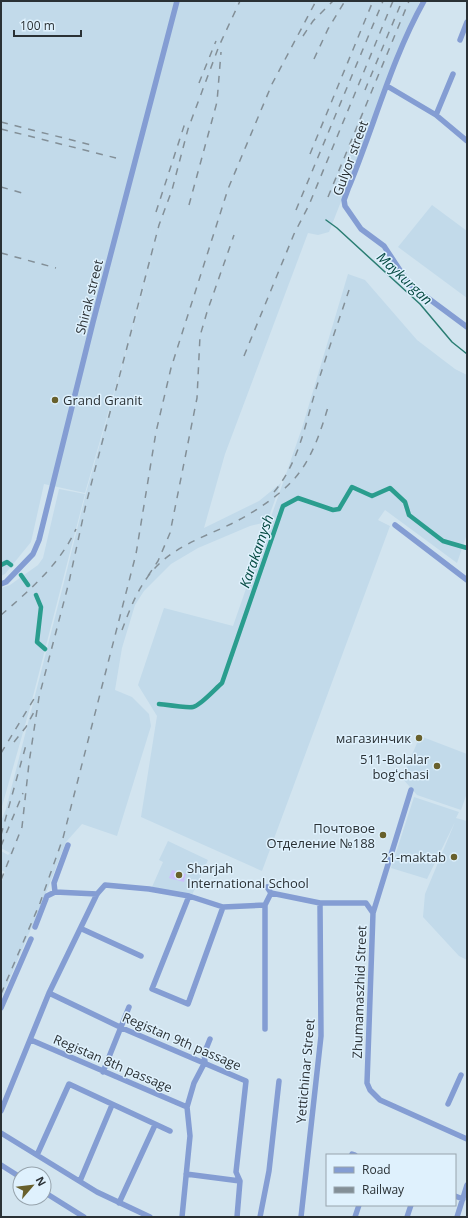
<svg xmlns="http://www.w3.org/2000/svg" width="468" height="1218" viewBox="0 0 468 1218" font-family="'Open Sans',sans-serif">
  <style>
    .built { fill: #c2daea }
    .green { fill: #cbc1fa }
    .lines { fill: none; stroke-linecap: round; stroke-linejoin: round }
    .stream { stroke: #2a7d73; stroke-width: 1.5 }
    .canal { stroke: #2a9d8e; stroke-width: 4.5 }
    .minor { stroke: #849dd3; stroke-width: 5.5 }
    .rail { stroke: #838f97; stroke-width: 1.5; stroke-dasharray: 7 7; stroke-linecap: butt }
    .poi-dot { fill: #68602c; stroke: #dff1fd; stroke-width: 1.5 }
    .labels { text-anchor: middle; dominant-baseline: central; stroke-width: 3; stroke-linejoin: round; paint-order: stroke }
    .street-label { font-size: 13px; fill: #2a3135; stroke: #dff1fd }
    .poi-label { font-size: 13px; fill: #2a3135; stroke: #dff1fd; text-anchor: end }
    .water-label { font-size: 14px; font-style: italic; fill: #034840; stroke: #dff1fd }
  </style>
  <rect width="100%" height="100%" fill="#d2e4ef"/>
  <!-- built -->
  <path class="built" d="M1 1H237L234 7 238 1H420L329 232 318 235 308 233 225 454 204 528 259 501 281 483 267 522 250 526 198 548 171 564 144 591 135 605 122 648 115 690 132 697 149 714 151 726 117 836 82 824 66 842 44 898 1 999V884L5 872 1 870V851L8 855 10 853 1 848V821L6 809 65 578 86 493 164 218 85 493 44 484 31 542 5 574 1 576Z
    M432 205 467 231V298L398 247Z
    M348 274 365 280 417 340 455 369 467 375V534L457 563 385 510 378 520 390 526 262 871 141 817 157 716 138 685 164 608 233 626 302 428Z
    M59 489 85 494 31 704 1 810V588L10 585 38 565 43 558Z
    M420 736 467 754V793L461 810 417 795 402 778Z
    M414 797 459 812 456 818 467 821V960L459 956 423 917 425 894 455 822 427 879 391 868Z
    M168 841 208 860 192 895 152 887 163 862 159 860Z"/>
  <!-- green -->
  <path class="green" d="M172 870 186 874 184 882 169 878Z"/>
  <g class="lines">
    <!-- stream -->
    <path class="stream" d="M326 220 337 228 420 304 452 342 467 354"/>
    <!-- canal -->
    <path class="canal" d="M1 565 7 562 11 565
      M21 575 28 585
      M36 595 41 607 37 642 45 649
      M159 704C167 705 187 708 193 707 200 706 216 688 222 683L283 506 298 498 333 510 339 509 352 487 372 496 390 488 405 502 409 515 443 541 467 548"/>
    <!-- minor -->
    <path class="minor" d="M424 1C391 60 374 127 348 189L344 200 345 206 361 229 384 246 409 284 467 327
      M460 40 467 22
      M387 86 436 115 467 141
      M436 115 453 74
      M395 525 467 580
      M1 584 6 582 33 554 39 540 93 322 177 1
      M267 887 271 893
      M55 892 54 883 68 845
      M271 893 320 903H366L373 913 367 1083 370 1090 380 1100 467 1139
      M189 896 152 989 188 1004 223 907
      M373 913 411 790
      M35 927 47 896 55 892 97 894
      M82 929 141 956
      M49 993 122 1028 246 1081 236 1172 240 1181 237 1217
      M1 1008 31 939
      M265 1029V905
      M31 1040 187 1107
      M205 1062 204 1054 210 1039
      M103 1072 129 1007
      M448 1104 461 1075
      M1 1111 49 993 97 894 105 885 149 889 189 896 223 907 265 905 271 893
      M1 1133 97 1192 150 1217
      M352 1154 355 1155
      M37 1155 69 1084 170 1131
      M1 1165 20 1177
      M186 1174 240 1181
      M80 1181 112 1105
      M44 1192 84 1217
      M455 1196 463 1199
      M119 1203 155 1125
      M182 1217 190 1136 187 1107 194 1083 205 1062
      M260 1217 269 1171 279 1081
      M301 1217 321 1036 320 903
      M355 1217 359 1205
      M407 1217 411 1205
      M457 1217 467 1185"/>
    <!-- rail -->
    <path class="rail" d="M303 36 313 21 333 1
      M314 59 328 29 345 1
      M199 83 216 41
      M365 90 402 1
      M1 122 91 145
      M1 129 116 158
      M310 154 373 1
      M1 187 26 194
      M328 197 409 1
      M189 205 217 102 221 52
      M296 210 383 1
      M156 212 185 123
      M1 253 56 268
      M244 356 294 234 309 205 393 1
      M274 492C299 462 305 425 316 389 326 356 338 323 349 290
      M148 576 158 561 170 533 197 398 200 336 207 312 234 235
      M1 615C30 590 60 564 76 529
      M122 630C131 606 140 582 159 564 179 545 206 536 231 524 253 513 278 497 295 478 313 457 321 430 329 404
      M14 742 26 727 35 710
      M1 753 37 694
      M1 835 26 745
      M1 846 23 793
      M1 880 22 827 29 763 39 697 69 582 86 504 159 225 172 190 188 129 219 46 240 1
      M1 994 40 903 63 838 136 554 156 432 171 368 228 189 272 84 316 1"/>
  </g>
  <!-- markers -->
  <g class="poi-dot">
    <circle cx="55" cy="400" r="4"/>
    <circle cx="419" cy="738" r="4"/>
    <circle cx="437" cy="766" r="4"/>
    <circle cx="383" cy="835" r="4"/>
    <circle cx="454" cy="857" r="4"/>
    <circle cx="179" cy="875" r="4"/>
  </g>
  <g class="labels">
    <!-- street labels -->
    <g class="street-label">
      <text transform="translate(350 158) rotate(-70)">Gulyor street</text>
      <text transform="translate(89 297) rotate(-76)">Shirak street</text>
      <text transform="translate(359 992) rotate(-88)">Zhumamaszhid Street</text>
      <text transform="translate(182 1041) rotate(23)">Registan 9th passage</text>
      <text transform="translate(113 1063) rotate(23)">Registan 8th passage</text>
      <text transform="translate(305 1071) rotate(-85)">Yettichinаr Street</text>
    </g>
    <!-- poi labels -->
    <g class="poi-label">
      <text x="63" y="400" text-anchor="start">Grand Granit</text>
      <text x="411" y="738">магазинчик</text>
      <text x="429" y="759">511-Bolalar<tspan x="429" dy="15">bogʻchasi</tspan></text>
      <text x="375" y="828">Почтовое<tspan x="375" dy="15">Отделение №188</tspan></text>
      <text x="446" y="857">21-maktab</text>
      <text x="187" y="868" text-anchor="start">Sharjah<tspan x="187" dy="15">International School</tspan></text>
    </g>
    <!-- water labels -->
    <g class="water-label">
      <text transform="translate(405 278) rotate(43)">Maykurgan</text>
      <text transform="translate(256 551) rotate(-71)">Karakamysh</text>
    </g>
  </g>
  <!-- border -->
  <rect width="468" height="1218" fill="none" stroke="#2a3135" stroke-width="4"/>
  <!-- legend -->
  <rect x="326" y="1154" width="130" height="52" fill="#dff1fd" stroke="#97a4ad"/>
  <rect x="334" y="1167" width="20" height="6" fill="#849dd3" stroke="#97a4ad"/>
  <text x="362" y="1174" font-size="12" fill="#2a3135">Road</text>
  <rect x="334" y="1187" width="20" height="6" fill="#838f97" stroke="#97a4ad"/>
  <text x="362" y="1194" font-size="12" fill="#2a3135">Railway</text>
  <!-- north arrow -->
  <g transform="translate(32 1186) rotate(62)"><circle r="19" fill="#dff1fd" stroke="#97a4ad"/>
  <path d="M0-3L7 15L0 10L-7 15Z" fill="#68602c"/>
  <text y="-6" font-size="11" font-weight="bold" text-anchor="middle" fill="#2a3135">N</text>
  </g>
  <!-- scale -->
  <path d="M14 30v6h67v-6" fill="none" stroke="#2a3135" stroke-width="2"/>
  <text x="20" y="30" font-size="12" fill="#2a3135" stroke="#dff1fd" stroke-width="3" paint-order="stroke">100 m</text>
</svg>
